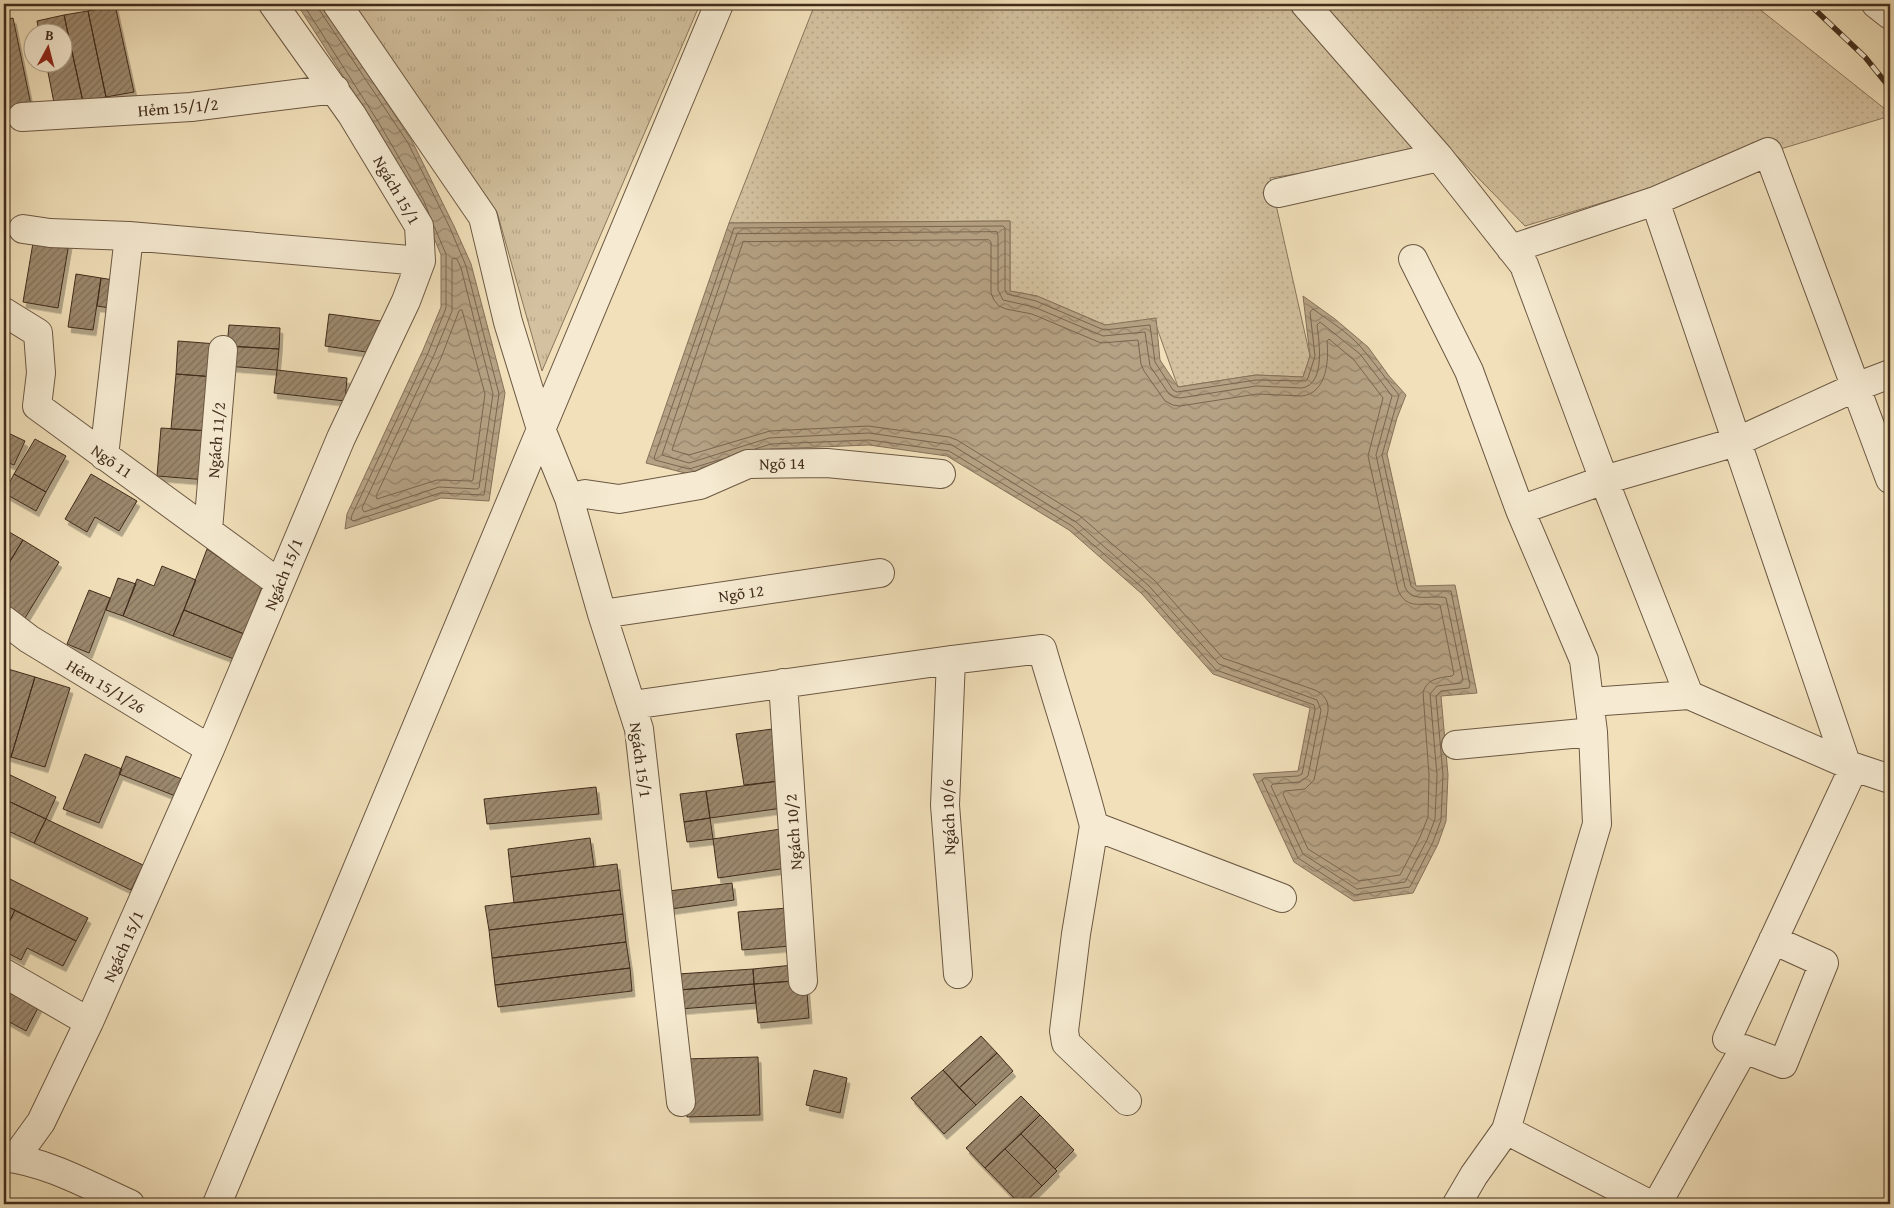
<svg xmlns="http://www.w3.org/2000/svg" width="1894" height="1208" viewBox="0 0 1894 1208" font-family="'Gentium Book Plus',serif">
  <style>
    .grass { fill: url(#grass-tufts); stroke: #8a765d }
    .garden { fill: url(#garden-dots); stroke: #8a765d }
    .water { fill: url(#water-waves); stroke: #86725a }
    .lines { fill: none; stroke-linecap: round; stroke-linejoin: round }
    .shore { stroke: #7a6650; stroke-width: 1 }
    .building { fill: url(#building-hatch); stroke: #402b1b; filter: url(#shadow) }
    .minor-casing { stroke: #6c5843; stroke-width: 30 }
    .minor { stroke: #f6ebd2; stroke-width: 28 }
    .rail-casing { stroke: #402b1b; stroke-width: 5.5 }
    .rail { stroke: #f6ebd2; stroke-width: 4; stroke-dasharray: 11; stroke-linecap: butt }
    .labels { text-anchor: middle; dominant-baseline: central; stroke-width: 5; stroke-linejoin: round; paint-order: stroke }
    .street-label { font-size: 16px; fill: #402b1b; stroke: #f6ebd2 }
  </style>
  <defs>
    <pattern id="grass-tufts" width="24" height="20" patternUnits="userSpaceOnUse" patternTransform="scale(1.25)"><rect width="24" height="20" fill="#d3c19f"/><path d="M3 7l-1-3M5 7V3M7 7l1-3M15 17l-1-3M17 17v-4M19 17l1-3" fill="none" stroke="#b6a688"/></pattern>
    <pattern id="garden-dots" width="8" height="8" patternUnits="userSpaceOnUse" patternTransform="scale(1.25)"><rect width="8" height="8" fill="#d3c19f"/><path d="M2 2h.1M6 6h.1" fill="none" stroke="#b6a688" stroke-width="1.8" stroke-linecap="round"/></pattern>
    <pattern id="water-waves" width="16" height="10" patternUnits="userSpaceOnUse" patternTransform="scale(1.25)"><rect width="16" height="10" fill="#b5a284"/><path d="M0 5q4-4 8 0t8 0" fill="none" stroke="#95846b"/></pattern>
    <pattern id="building-hatch" width="6" height="6" patternUnits="userSpaceOnUse" patternTransform="scale(1.25)"><rect width="6" height="6" fill="#9c896e"/><path d="M-1 1l2-2M0 6l6-6M5 7l2-2" fill="none" stroke="#81705a"/></pattern>
    <filter id="shadow"><feDropShadow dx="3" dy="5.5" stdDeviation="0" flood-color="#0004"/></filter>
  </defs>
  <rect width="100%" height="100%" fill="#f1e0ba"/>
  <filter id="stains"><feTurbulence type="fractalNoise" baseFrequency=".004" numOctaves="4"/><feColorMatrix values="0 0 0 0 .2 0 0 0 0 .09 0 0 0 0 .02 0 0 0 .5 -.17"/></filter>
  <radialGradient id="worn" r=".72"><stop offset=".6" stop-color="#630" stop-opacity="0"/><stop offset="1" stop-color="#630" stop-opacity=".3"/></radialGradient>
  <!-- grass -->
  <path class="grass" d="M353 4H700L542 371 497 212Z"/>
  <!-- garden -->
  <path class="garden" d="M815 4H1753L1890 113V116L1525 226 1451 150 1270 178 1310 356 1303 377 1256 375 1178 387 1157 328 1105 325 1037 296 1010 291V221L729 223Z"/>
  <!-- water -->
  <path class="water" d="M297 4H321L412 141 454 226 471 264 505 393 489 501 441 498 345 529 347 514 423 350 441 307V255L420 204 375 126Z
    M1010 221V291L1037 296 1105 325 1156 318 1160 360 1178 387 1256 375 1303 377 1310 356 1303 296 1335 319 1368 347 1389 376 1406 395 1397 418 1387 454 1416 586 1455 585 1477 693 1441 696 1448 775 1446 821 1438 844 1413 893 1354 901 1294 862 1253 774 1298 771 1310 708 1213 674 1142 594 1069 530 947 456 869 445 771 449 689 474 646 463 729 223Z"/>
  <g class="lines">
    <!-- shore -->
    <path class="shore" d="M303 4 379 123 424 201 429 214
      M317 4 318 8 408 143 450 228 466 266 499 394 484 495 440 493 353 521 351 519 352 515 428 353 446 308V254L434 226
      M997 232 998 235V290L1003 300 1034 307 1103 336 1145 332 1150 366 1169 394 1174 397 1180 398 1256 386 1302 388C1326 384 1319 341 1317 325L1320 322 1360 354 1392 396 1376 455 1405 587C1412 604 1433 594 1446 598L1463 680 1461 683 1437 686 1430 694 1437 775 1435 819 1427 840 1405 882 1357 889 1303 854 1271 786 1273 784 1300 782 1308 776 1321 710 1317 700 1219 664 1149 586 1076 522 952 445 869 433 769 438 689 463 662 455 737 234Z
      M989 240 991 242V293L994 300 999 306 1006 309 1032 314 1101 343 1138 340 1141 364 1144 371 1165 401 1173 405 1180 406 1257 394 1302 396C1327 393 1329 360 1327 341L1329 339 1354 360 1383 398 1368 456 1398 590C1407 612 1424 601 1440 605L1454 674 1452 676C1439 678 1428 678 1423 692L1429 775 1428 817 1420 837 1400 875 1359 881 1308 849 1283 794 1285 791 1305 789 1314 780 1328 711C1329 701 1324 694 1315 690L1223 658 1155 581 1080 516 957 440 949 437 868 426 770 431 689 455 672 450 743 242Z
      M454 258 457 259 461 268 493 394 479 488 477 489 439 487 364 512 362 508 434 355 452 311V260Z
      M462 310 485 394 473 480 471 481 437 480 377 499 376 496 441 358 459 311Z
      M722 459 689 469 655 460 654 458 734 228 1003 226 1005 228V290L1007 294 1036 301 1104 330 1150 325 1155 362 1173 390 1177 392 1256 380 1306 381 1308 378 1315 356 1310 312 1313 309C1331 322 1352 335 1365 352 1377 366 1387 381 1399 395L1382 455 1411 586 1417 591H1451L1470 685 1469 688 1441 691 1436 696 1443 775 1441 820 1433 842 1410 887 1355 895 1298 858 1262 780 1264 778 1298 776 1302 774 1315 710 1314 705 1216 670 1145 590 1072 526 949 451 869 440 771 444 755 449"/>
  </g>
  <!-- building -->
  <path class="building" d="M115 5 134 92 106 97 88 11Z
    M88 11 106 97 83 102 64 15Z
    M64 15 83 102 55 108 46 62H62V32H39L37 21Z
    M13 18 31 105 6 110 4 98V20Z
    M34 237 69 243 58 308 23 302Z
    M76 274 101 278 93 330 68 327Z
    M101 278 120 281 116 309 97 306Z
    M329 314 381 321 366 352 325 346Z
    M229 325 280 328 279 349 227 346Z
    M178 341 217 344 215 377 176 374Z
    M227 346 279 349 277 370 226 366Z
    M277 370 347 378 345 401 274 393Z
    M176 374 215 377 211 431 171 429Z
    M161 428 211 431 207 480 157 476Z
    M4 431 25 441 14 465 4 461Z
    M35 439 66 456 46 492 14 474Z
    M14 474 46 492 36 511 4 493Z
    M91 474 137 501 119 531 95 517 87 532 65 519Z
    M4 529 23 540 4 571Z
    M23 540 59 562 22 623 4 612V571Z
    M207 549 262 587 244 634 184 610Z
    M162 566 196 580 173 636 123 616 137 579 154 586Z
    M118 578 136 584 123 616 106 610Z
    M89 590 110 598 89 653 67 644Z
    M184 610 244 634 234 659 173 636Z
    M8 669 35 677 11 757 4 755V684Z
    M35 677 70 688 45 767 11 757Z
    M772 729 779 781 744 785 736 734Z
    M85 754 122 769 99 823 63 809Z
    M126 756 184 780 178 797 119 774Z
    M4 772 56 797 46 819 4 799Z
    M779 781 783 808 710 818 706 791Z
    M596 787 599 814 487 824 484 799Z
    M706 791 710 818 684 822 680 794Z
    M4 799 46 819 34 843 4 829Z
    M710 818 713 839 687 842 684 822Z
    M46 819 143 865 131 890 34 843Z
    M781 829 787 868 718 878 713 839Z
    M590 838 594 867 511 877 508 849Z
    M617 864 620 890 514 903 511 877Z
    M4 876 88 918 76 941 4 905Z
    M732 883 734 900 664 910 661 892Z
    M620 890 623 914 489 930 485 906Z
    M4 905 15 910 4 933Z
    M800 907 803 945 742 950 738 912Z
    M15 910 76 941 63 966 27 948 21 960 4 951V933Z
    M623 914 626 942 492 958 489 930Z
    M626 942 630 968 495 985 492 958Z
    M804 964 806 980 754 984 753 969Z
    M630 968 632 991 498 1007 495 985Z
    M753 969 754 984 679 990 678 974Z
    M806 980 809 1018 758 1023 754 984Z
    M4 984 40 1004 26 1031 4 1019V1020Z
    M754 984 756 1003 680 1009 679 990Z
    M981 1036 997 1053 959 1088 943 1070Z
    M997 1053 1013 1071 976 1105 959 1088Z
    M758 1057 760 1115 687 1117 684 1059Z
    M814 1070 847 1078 840 1113 806 1105Z
    M943 1070 976 1105 944 1134 911 1098Z
    M1021 1096 1040 1115 985 1168 966 1148Z
    M1040 1115 1074 1150 1055 1169 1021 1134Z
    M1021 1134 1057 1171 1042 1186 1005 1149Z
    M1005 1149 1042 1186 1023 1204H1020L985 1168Z"/>
  <g class="lines">
    <defs>
      <path id="minor" d="M337 4 483 217 508 322 541 429 569 498 602 614 639 729 681 1102
        M1305 4 1439 157 1524 265 1604 480 1689 695
        M1876 4 1890 15
        M22 117 191 107 335 89
        M1278 193 1439 157
        M1655 201 1846 763
        M23 229 50 233 129 236 104 456
        M129 236 421 261
        M1511 249 1655 201 1768 152 1890 479
        M1413 259 1469 371 1520 510 1584 660 1593 732 1597 824 1506 1130 1474 1175 1457 1204
        M4 312 38 333 41 373 37 406 279 583
        M569 498 585 494 619 499 700 485 748 464 827 463 941 474
        M1520 510 1604 480 1736 442 1856 387 1890 374
        M208 530 223 350
        M602 614 880 573
        M4 620 29 639 210 749
        M951 660 945 805 958 974
        M783 683 803 981
        M1590 702 1689 695 1854 767 1890 779
        M632 705 951 660 1042 649C1059 708 1079 767 1094 826L1282 898
        M1456 745 1593 732
        M1094 826 1076 934 1064 1031 1066 1043 1127 1101
        M4 973 89 1022
        M1727 1039 1854 767
        M1506 1130 1649 1204
        M4 1157C48 1162 90 1186 130 1204
        M15 1158 41 1122 89 1022 210 749 341 438 406 301 421 261 419 226 352 115 273 4
        M217 1204 719 4
        M1657 1204 1744 1049 1783 1064 1824 963 1773 940"/>
    </defs>
    <!-- minor casing -->
    <use href="#minor" class="minor-casing"/>
    <!-- minor -->
    <use href="#minor" class="minor"/>
    <defs>
      <path id="rail" d="M1809 4 1865 57 1890 88"/>
    </defs>
    <!-- rail casing -->
    <use href="#rail" class="rail-casing"/>
    <!-- rail -->
    <use href="#rail" class="rail"/>
  </g>
  <g class="labels">
    <!-- street labels -->
    <g class="street-label">
      <text transform="translate(178 107) rotate(-5)">Hẻm 15/1/2</text>
      <text transform="translate(397 190) rotate(60)">Ngách 15/1</text>
      <text transform="translate(216 440) rotate(-85)">Ngách 11/2</text>
      <text transform="translate(112 461) rotate(35)">Ngõ 11</text>
      <text transform="translate(782 463) rotate(-1)">Ngõ 14</text>
      <text transform="translate(283 574) rotate(-68)">Ngách 15/1</text>
      <text transform="translate(741 593) rotate(-8)">Ngõ 12</text>
      <text transform="translate(106 686) rotate(31)">Hẻm 15/1/26</text>
      <text transform="translate(641 760) rotate(82)">Ngách 15/1</text>
      <text transform="translate(948 817) rotate(-92)">Ngách 10/6</text>
      <text transform="translate(793 832) rotate(-94)">Ngách 10/2</text>
      <text transform="translate(123 946) rotate(-66)">Ngách 15/1</text>
    </g>
  </g>
  <!-- margin -->
  <rect width="1894" height="1208" fill="none" stroke="#f1e0ba" stroke-width="20"/>
  <rect x="5" y="5" width="1884" height="1198" fill="none" stroke="#402b1b" stroke-width="2.5"/>
  <rect x="10" y="10" width="1874" height="1188" fill="none" stroke="#402b1b"/>
  <!-- north arrow -->
  <g transform="translate(48 48) rotate(7)"><circle r="24" fill="#f6ebd2" stroke="#ad9e89"/>
  <path d="M0-4L9 19L0 12L-9 19Z" fill="#8f2418"/>
  <text y="-8" font-size="14" font-weight="bold" text-anchor="middle" fill="#402b1b">B</text>
  </g>
  <rect width="100%" height="100%" filter="url(#stains)"/>
  <rect width="100%" height="100%" fill="url(#worn)"/>
</svg>
